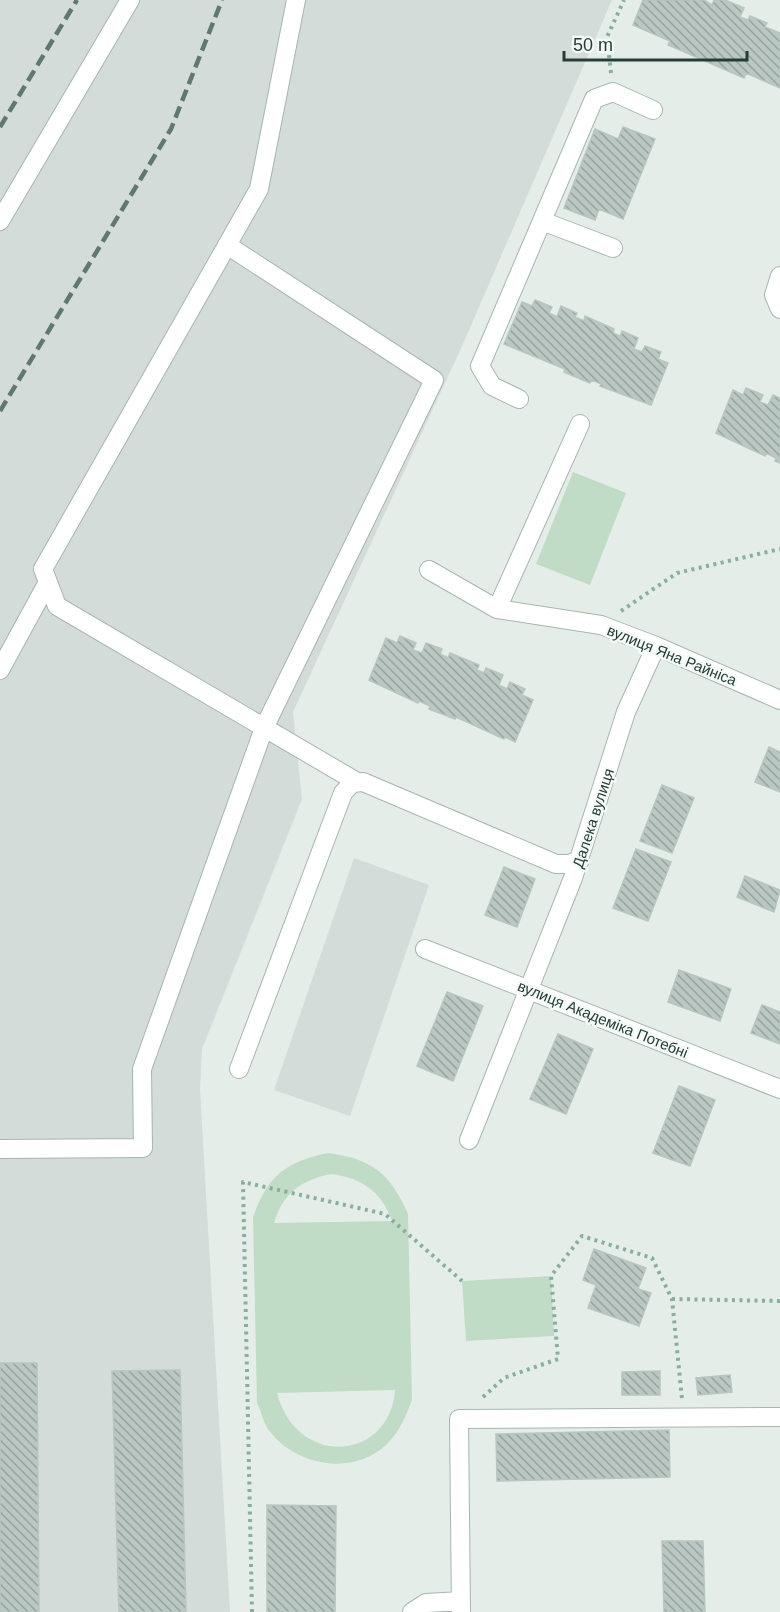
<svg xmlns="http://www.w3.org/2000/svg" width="780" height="1612" viewBox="0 0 780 1612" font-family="Arial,sans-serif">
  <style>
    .built { fill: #d3dcd8 }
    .grass { fill: #c0dcc7; fill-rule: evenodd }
    .building { fill: url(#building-back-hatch); stroke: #b7c6c0; stroke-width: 1.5 }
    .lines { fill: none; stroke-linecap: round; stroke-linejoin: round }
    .minor-casing { stroke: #a8b5b0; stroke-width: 20 }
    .path { stroke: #88ada1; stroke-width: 4; stroke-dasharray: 3 4.5; stroke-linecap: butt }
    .minor { stroke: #fff; stroke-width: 18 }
    .rail { stroke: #607871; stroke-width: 4.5; stroke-dasharray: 12 6; stroke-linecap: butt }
    .labels { text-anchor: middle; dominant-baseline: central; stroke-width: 5; stroke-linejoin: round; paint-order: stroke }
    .street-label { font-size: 15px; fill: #253d36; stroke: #f5f9f7 }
  </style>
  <defs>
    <pattern id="building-back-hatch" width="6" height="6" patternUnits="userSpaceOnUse" patternTransform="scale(1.5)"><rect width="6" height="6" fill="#bac7c2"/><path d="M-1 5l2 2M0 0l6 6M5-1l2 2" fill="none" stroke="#97a39e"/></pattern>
  </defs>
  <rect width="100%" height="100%" fill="#e5ede9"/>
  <!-- built -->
  <path class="built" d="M0 0H612L463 344 293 712 302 799 202 1049 200 1089 230 1612H0Z
    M354 858 429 885 350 1116 274 1090Z"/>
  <!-- grass -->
  <path class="grass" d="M573 472 626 493 590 585 536 564Z
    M328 1153C372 1159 390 1173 408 1214L412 1400C406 1416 400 1431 387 1444 353 1477 294 1466 268 1429 263 1421 261 1411 257 1403L253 1217C268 1176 285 1162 328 1153ZM331 1174C362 1178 381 1191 392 1221L274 1223C283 1193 301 1180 331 1174ZM395 1390C390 1461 297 1469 277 1393Z
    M551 1276 554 1336 466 1341 462 1281Z"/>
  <!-- building -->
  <path class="building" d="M643 0H704L712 5 714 0H725L744 8 740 17 748 20 750 16 767 23 765 27 780 33V88L746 73 744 78 668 45 670 41 633 25Z
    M623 127 655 139 623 219 599 209 595 220 564 208 595 129 618 139Z
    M535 300 552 307 549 313 557 317 561 306 577 313 575 317 584 321 585 316 614 329 613 333 620 336 622 331 638 338 634 349 642 352 645 346 661 352 658 359 668 363 651 405 600 386 601 384 592 380 590 383 564 372 565 369 504 344 522 302 532 306Z
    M746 388 763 395 760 402 768 405 773 395 780 398V463L775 461 776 458 766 453 765 456 716 433 733 390 743 395Z
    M400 636 416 643 413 650 422 653 426 643 442 649 440 654 448 658 450 653 479 665 477 670 484 673 486 668 503 675 499 685 507 689 510 682 525 689 522 695 533 700 515 742 505 737 504 739 456 717 455 719 429 709 430 706 419 701 418 703 369 680 386 638 397 643Z
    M769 747 780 752V792L755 782Z
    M662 785 694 798 672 853 640 841Z
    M636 849 671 862 648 921 613 908Z
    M504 867 535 879 517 927 485 915Z
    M745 876 780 890 774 912 737 897Z
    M679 970 731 989 720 1021 668 1002Z
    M447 992 483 1006 453 1081 417 1066Z
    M762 1005 780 1012V1044L751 1033Z
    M558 1034 593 1049 566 1114 530 1099Z
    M679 1086 715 1100 690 1166 653 1153Z
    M594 1249 646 1268 638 1289 651 1293 639 1326 588 1308 596 1285 583 1280Z
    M0 1363H37L39 1612H0Z
    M180 1370 186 1612H119L112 1371Z
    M660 1371V1395H622V1372Z
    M730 1375 732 1392 698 1395 696 1378Z
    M669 1430 670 1477 497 1481 496 1434Z
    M267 1505 336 1506 335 1612H267Z
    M662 1541H703L705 1612H664Z"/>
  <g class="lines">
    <defs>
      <path id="minor" d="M296 0 259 189 43 569 57 606 357 782
        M0 221 130 0
        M542 221 613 248
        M780 276 774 295 780 309
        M519 399 492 386 480 366 594 99 613 92 653 110
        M429 570 497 609 601 625 656 646 780 700
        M497 609 580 424
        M0 670 48 582
        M425 949 780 1089
        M239 1069 343 793 352 783 363 782 556 864H569L580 860
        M469 1140 573 878 626 712 656 646
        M0 1149 143 1148 142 1069 264 728 434 380 227 245
        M412 1612 426 1603 461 1601
        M461 1612 459 1419 780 1417"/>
    </defs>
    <!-- minor casing -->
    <use href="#minor" class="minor-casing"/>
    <!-- path -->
    <path class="path" d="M611 73 607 37 624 0
      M621 611 677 573 780 549
      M672 1299 780 1301
      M483 1397 504 1378 558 1359 551 1276 582 1236 652 1258 672 1299 682 1399
      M252 1612 243 1182 385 1214 462 1281"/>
    <!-- minor -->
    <use href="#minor" class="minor"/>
    <!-- rail -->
    <path class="rail" d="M0 127 77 0
      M0 411 171 129 222 0"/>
  </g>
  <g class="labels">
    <!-- street labels -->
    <g class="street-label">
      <text transform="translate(672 655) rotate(22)">вулиця Яна Райніса</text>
      <text transform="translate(593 818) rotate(-72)">Далека вулиця</text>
      <text transform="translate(603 1019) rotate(22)">вулиця Академіка Потебні</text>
    </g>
  </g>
  <!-- scale -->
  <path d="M564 51v9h183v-9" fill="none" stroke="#253d36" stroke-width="3"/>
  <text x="573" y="51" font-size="18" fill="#253d36" stroke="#f5f9f7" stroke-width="4.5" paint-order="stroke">50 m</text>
</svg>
